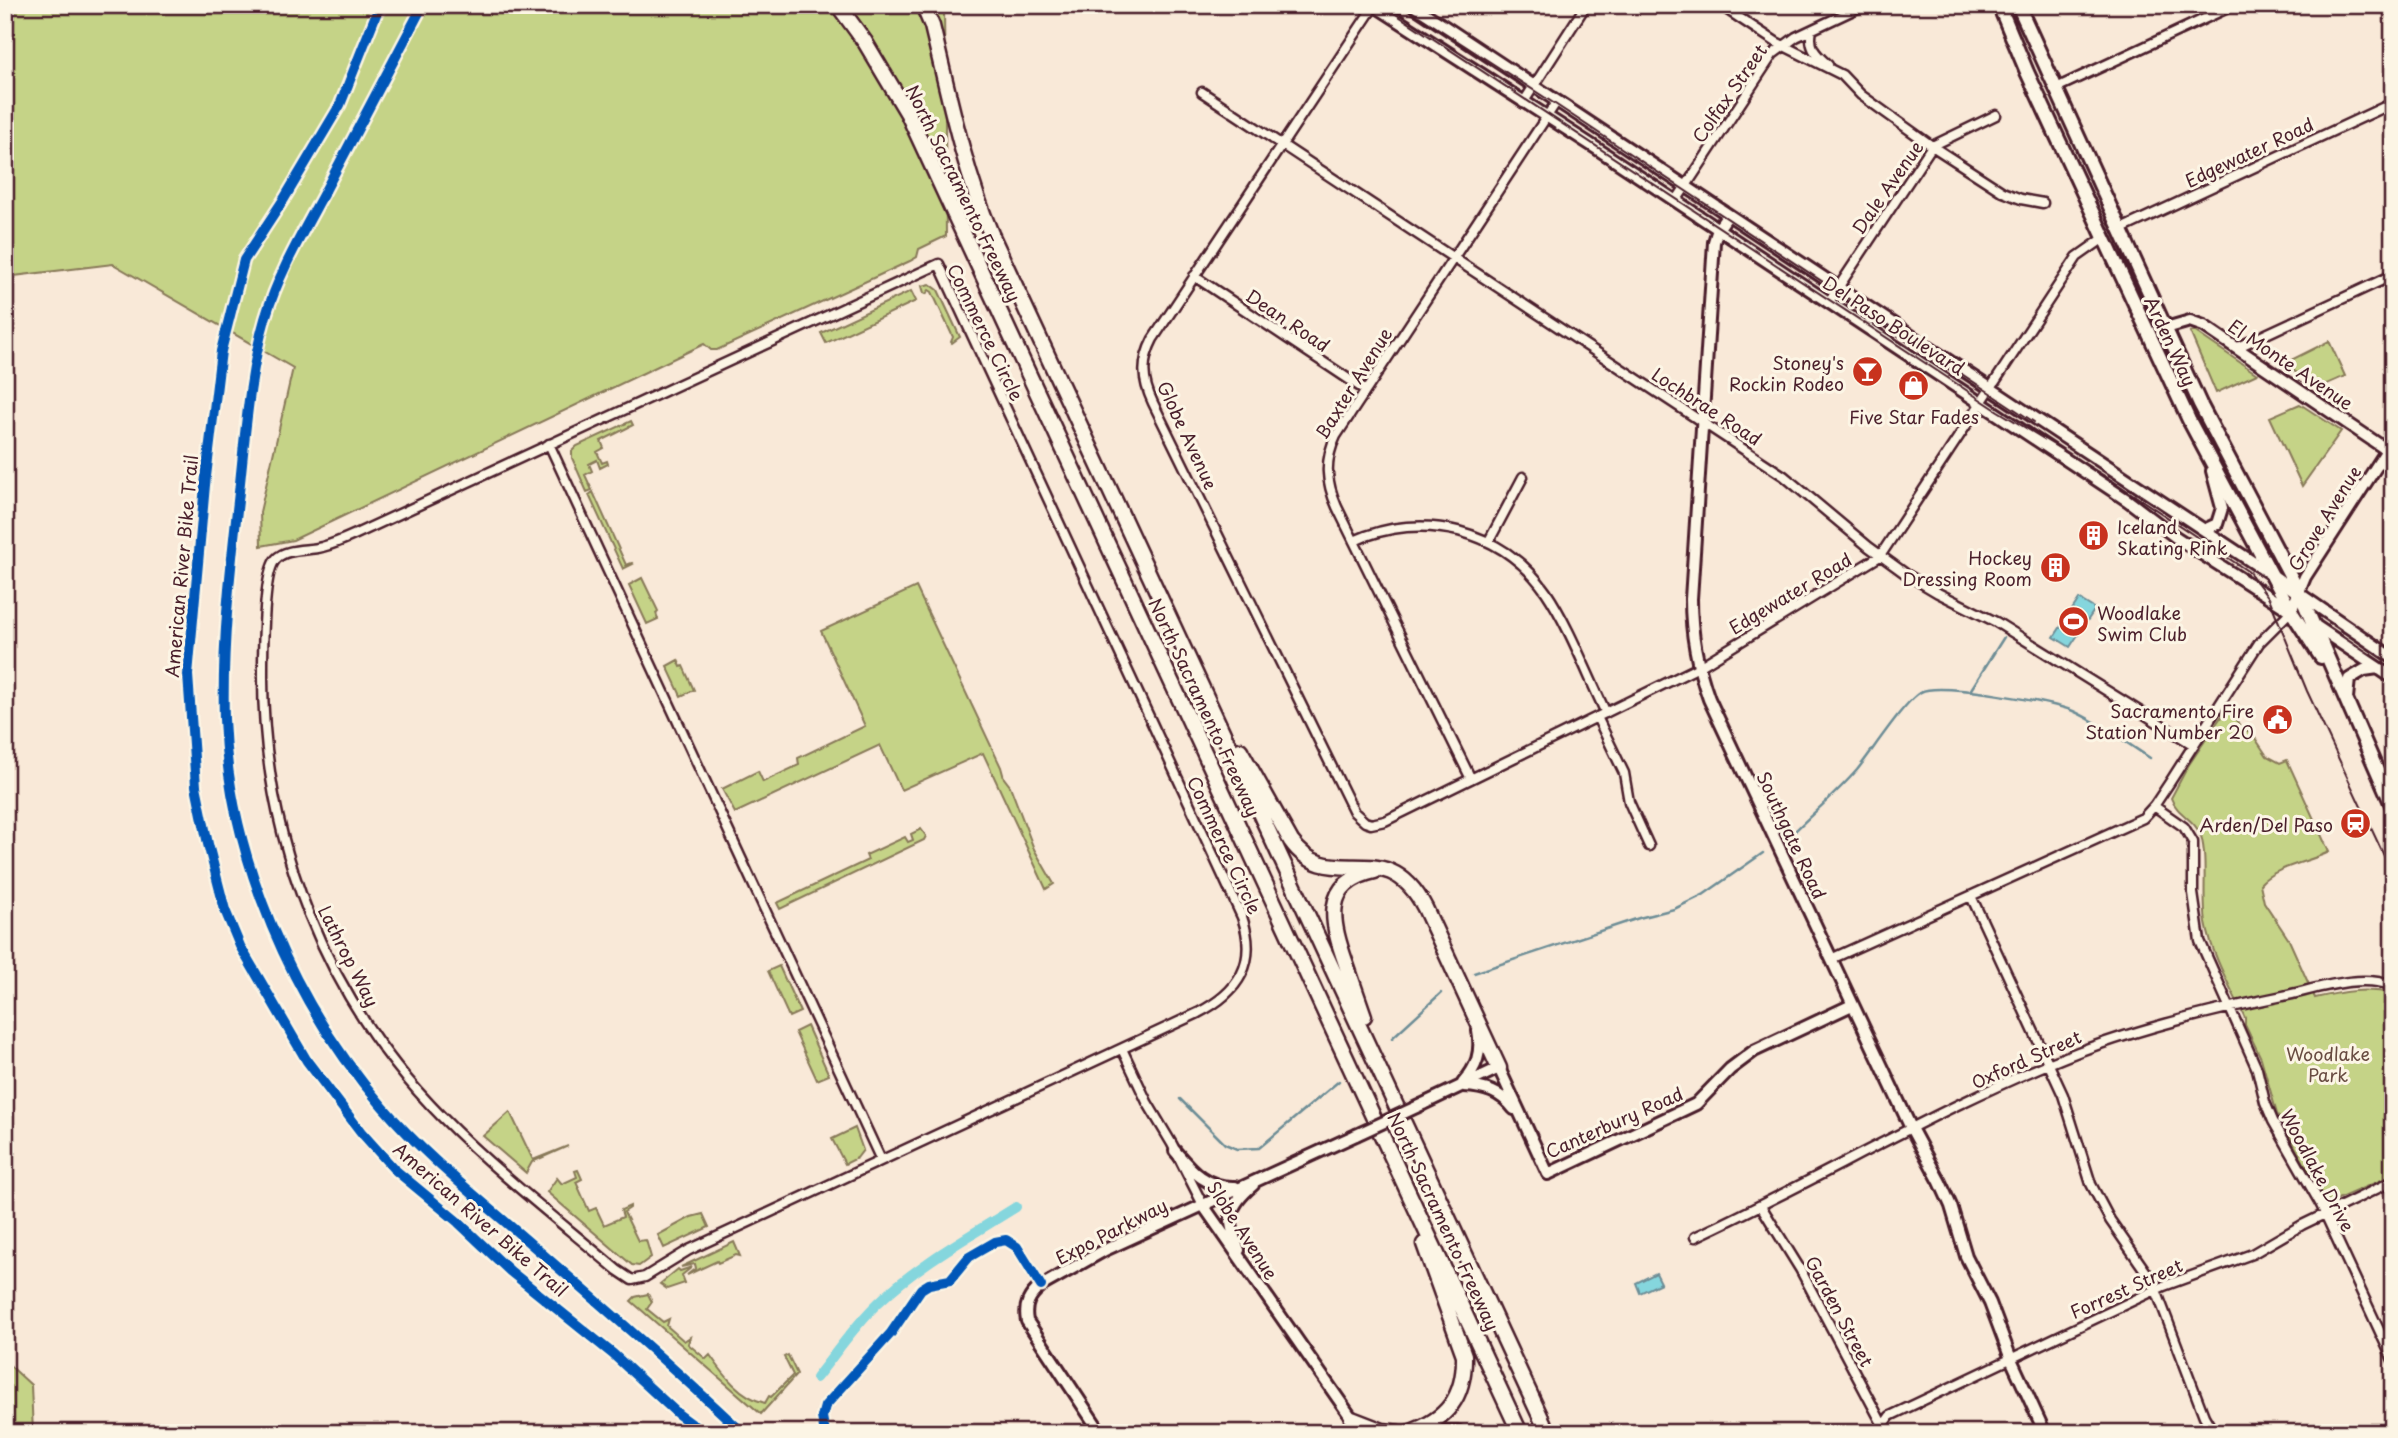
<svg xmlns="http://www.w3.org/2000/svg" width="2398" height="1438" viewBox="0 0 2398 1438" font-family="'Playpen Sans',sans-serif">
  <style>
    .green { fill: #c5d387; stroke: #887959; stroke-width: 2 }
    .water { fill: #85d6dd; stroke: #6d8d96; stroke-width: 2 }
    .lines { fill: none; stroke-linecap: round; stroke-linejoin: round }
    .stream { stroke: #6d8d96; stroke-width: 2.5 }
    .canal { stroke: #85d6dd; stroke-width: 10 }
    .street-casing { stroke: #4a1f2b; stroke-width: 13 }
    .secondary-casing { stroke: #4a1f2b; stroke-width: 16 }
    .primary-casing { stroke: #4a1f2b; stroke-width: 18 }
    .highway-casing { stroke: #4a1f2b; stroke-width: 19 }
    .street { stroke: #fcf5e5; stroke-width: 8 }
    .secondary { stroke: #fcf5e5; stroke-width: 10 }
    .primary { stroke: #fcf5e5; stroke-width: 12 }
    .highway { stroke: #fcf5e5; stroke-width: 14 }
    .tram { stroke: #4a1f2b; stroke-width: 2 }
    .secondary-bridge-casing { stroke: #4a1f2b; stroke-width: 16; stroke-linecap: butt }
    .secondary-bridge { stroke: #fcf5e5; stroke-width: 10 }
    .cycleway-casing { stroke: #fcf5e5; stroke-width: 15 }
    .cycleway { stroke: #0057b8; stroke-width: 10 }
    .labels { text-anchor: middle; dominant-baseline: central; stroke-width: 6; stroke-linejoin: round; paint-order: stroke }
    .street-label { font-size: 18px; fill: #4a1f2b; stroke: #fcf5e5 }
    .poi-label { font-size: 18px; fill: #4a1f2b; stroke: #fcf5e5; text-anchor: end }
    .park-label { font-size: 18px; fill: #694c42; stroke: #fcf5e5 }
  </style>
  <rect width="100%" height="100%" fill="#f9e9d8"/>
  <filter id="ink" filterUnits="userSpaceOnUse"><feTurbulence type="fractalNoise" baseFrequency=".0143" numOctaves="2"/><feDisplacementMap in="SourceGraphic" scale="14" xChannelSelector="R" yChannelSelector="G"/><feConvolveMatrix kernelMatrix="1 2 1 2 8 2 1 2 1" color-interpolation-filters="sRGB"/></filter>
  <g filter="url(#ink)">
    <!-- green -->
    <path class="green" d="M5 5H944L946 236 919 249 917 257 910 261 717 350H711L704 344 293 540 261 546 260 512 293 368 113 264 5 277Z
      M930 284 938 290 960 337 952 343 951 342 953 337 932 292 929 290 926 294 924 293 922 286Z
      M911 291 916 301 826 343 821 333Z
      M2194 331 2257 374 2216 393 2190 332Z
      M2329 341 2345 376 2320 387 2283 364Z
      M2300 404 2341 431 2302 486 2270 417Z
      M631 421 633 425 601 441 604 448 597 452 602 463 607 461 608 464 600 468 597 460 589 464 592 471 585 475 592 490 587 492 572 458V451L577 446Z
      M593 492 626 565 632 563 633 564 623 569 589 495Z
      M642 578 658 611 656 613 658 619 647 624 629 585Z
      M916 587 1001 767 1004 778 1010 786 1034 849 1054 884 1046 889 983 753 901 790 880 745 735 813 722 789 758 771 763 782 799 765 798 758 865 726 821 631Z
      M678 660 681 667 683 666 694 690 681 696 667 666Z
      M2227 708 2230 709 2241 728 2253 735 2267 756 2280 763 2287 760 2329 852C2309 862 2274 867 2260 884L2264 902 2289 940 2315 998C2342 992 2365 987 2393 994V1175L2331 1202 2324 1199 2277 1114 2261 1058 2245 1025V1018C2231 988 2212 956 2206 923 2202 897 2208 859 2201 836 2195 819 2177 815 2171 798L2188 766Z
      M921 829 926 836 924 840 780 909 777 903 868 860 866 855 905 837 908 842 913 840 911 834Z
      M779 966 800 1012 789 1017 768 971Z
      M807 1026 829 1075 817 1080 795 1032Z
      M510 1112 533 1160 568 1146 532 1162 526 1173 483 1136Z
      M855 1128 863 1150 857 1158 845 1164 832 1139Z
      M578 1170 582 1179 576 1182 589 1211 596 1208 604 1225 623 1217 621 1210 630 1206V1208L624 1212 638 1241 646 1240 651 1257 639 1266 632 1265 547 1192 557 1178 562 1184 577 1177 575 1171Z
      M703 1214 709 1227 664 1248 658 1235 691 1217Z
      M734 1242 740 1256 736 1255 718 1263 717 1261 687 1275 696 1268 695 1264 681 1267Z
      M692 1267 682 1275 685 1283 667 1289 660 1284 678 1269 680 1271Z
      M648 1294 652 1302 647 1309 663 1322 669 1319 667 1326 684 1341 690 1337 688 1344 706 1359 710 1355C724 1375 740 1397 765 1403L769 1396 771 1397 793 1375 784 1357 788 1355 797 1374 761 1414 631 1301 635 1297Z
      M5 1361 31 1385 33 1433H5Z"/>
    <!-- water -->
    <path class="water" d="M2079 599 2095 609 2070 647 2054 637Z
      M1656 1273 1661 1283 1640 1293 1636 1283Z"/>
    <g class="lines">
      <!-- stream -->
      <path class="stream" d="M1970 691 2004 637
        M1782 840 1793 833C1814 812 1838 792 1857 770 1871 753 1905 700 1921 692 1938 682 2052 702 2073 711 2100 723 2125 742 2150 758
        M1474 973 1639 918 1674 909 1703 895 1763 853
        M1392 1038 1441 993
        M1180 1099 1225 1144 1237 1149 1259 1148 1339 1081"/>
      <!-- canal -->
      <path class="canal" d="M816 1378C836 1353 855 1325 878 1303 918 1264 970 1236 1016 1207"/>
      <defs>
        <path id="street" d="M1720 5 1776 42 1842 75 1861 95 1932 146 2003 192 2021 199 2043 203
          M2381 5 2393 12
          M1374 6 1153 339C1141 362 1142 380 1153 403L1354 812 1365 822 1371 824 1385 821 1699 667 1880 556 2077 257 2104 238
          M1812 30C1808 48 1816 54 1828 65
          M2054 89 2234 5
          M1202 92 1784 476 1869 547 1906 574 1938 593 1996 622 2194 745
          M1523 103 1586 5
          M1676 201 1773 54 1796 37 1864 5
          M2119 230 2393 103
          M939 264 1242 917C1258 963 1239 992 1198 1013L689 1250 645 1277 632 1280 617 1270C558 1220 496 1172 442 1117 325 999 262 838 263 673 263 652 263 572 276 559 286 548 308 551 322 547 334 544 345 539 356 534Z
          M1194 276 1365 390
          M1828 303 1932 146 1996 115
          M2236 348 2393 275
          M549 444 881 1160
          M1354 541C1422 510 1502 529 1546 592 1569 626 1587 674 1606 713
          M1489 541 1523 477
          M1597 717 1624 773 1629 802 1649 846
          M1471 779 1337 507C1326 482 1324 461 1336 436L1557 101
          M2154 806 2184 827 2193 842V893L2200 941 2257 1069 2265 1102 2273 1121 2321 1205 2393 1360
          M1971 896 2063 1095 2091 1184 2110 1220 2153 1282 2204 1416 2214 1433
          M1831 959 2143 818 2154 806 2170 782 2259 643 2291 611
          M1122 1049 1147 1102 1172 1144 1203 1205
          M1761 1206 1800 1269 1887 1433
          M1695 1237C1824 1177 1946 1103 2078 1052 2144 1027 2214 1010 2283 996 2317 989 2359 973 2393 986
          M1878 1433 1890 1416 2164 1286 2252 1254 2302 1225 2393 1181"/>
        <path id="secondary" d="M1374 5 1599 150 2127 500 2177 538 2291 611
          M1412 5 2272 575 2393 658
          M1728 215 1718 229 1714 242 1691 599C1691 634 1697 666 1709 699L1911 1128 1940 1182 1951 1206 1966 1256 1990 1303 2011 1359 2045 1433
          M2166 328 2190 321 2204 326 2387 450
          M2204 530 2217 524 2222 508 2212 471
          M2291 611 2305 577 2387 450 2392 448
          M2311 623 2393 678
          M2347 698 2349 679 2364 670 2378 668
          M1463 1083C1477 1067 1482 1052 1478 1031
          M1464 1086C1485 1087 1501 1092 1514 1109
          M1423 1104 1499 1068 1548 1174 1696 1104 1730 1069 1754 1051 1852 1005
          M1175 1151C1192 1171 1206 1188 1235 1187
          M1203 1205 1362 1433
          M1239 1250C1226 1220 1227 1207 1253 1185
          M1101 1433 1027 1321C1024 1305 1029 1296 1041 1286L1105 1250 1356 1135"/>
        <path id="primary" d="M1999 5 2027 72 2189 420 2291 611 2321 657
          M2018 5 2200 404 2300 594 2393 807"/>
        <path id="highway" d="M838 5 865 42 908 114 1520 1433
          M923 5 932 26C949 96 963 167 991 234L1548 1433
          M1240 750 1291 841C1331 897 1386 831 1425 908L1499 1068
          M1364 1016C1358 999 1352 981 1346 964 1332 924 1320 883 1375 871
          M1352 1419 1383 1431 1398 1433
          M1408 1433C1447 1420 1465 1397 1464 1355L1424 1244
          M1443 1433H1458"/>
      </defs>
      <!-- street casing -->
      <use href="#street" class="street-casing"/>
      <!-- secondary casing -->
      <use href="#secondary" class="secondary-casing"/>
      <!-- primary casing -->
      <use href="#primary" class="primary-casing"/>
      <!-- highway casing -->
      <use href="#highway" class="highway-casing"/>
      <!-- street -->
      <use href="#street" class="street"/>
      <!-- secondary -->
      <use href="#secondary" class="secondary"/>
      <!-- primary -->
      <use href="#primary" class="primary"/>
      <!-- highway -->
      <use href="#highway" class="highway"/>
      <!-- tram -->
      <path class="tram" d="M1382 5 1998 411 2113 481 2249 572 2269 598 2307 691 2393 875
        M1402 5 1555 104 2034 422"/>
      <defs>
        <path id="secondary-bridge" d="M1356 1135 1423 1104"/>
      </defs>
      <!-- secondary-bridge casing -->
      <use href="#secondary-bridge" class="secondary-bridge-casing"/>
      <!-- secondary-bridge -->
      <use href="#secondary-bridge" class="secondary-bridge"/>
      <defs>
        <path id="cycleway" d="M383 5 377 12 340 105 284 199 244 260 221 351 205 485 188 675 196 786 208 844 225 910 240 946 307 1061 361 1132 394 1169 458 1222 510 1271 613 1354 678 1414 704 1433
          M423 5C390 67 358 129 325 191 303 232 278 274 265 319 248 378 245 441 238 501 230 573 222 646 224 719 229 856 293 1004 383 1107 425 1156 476 1196 524 1238 598 1302 672 1366 743 1433
          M825 1433 822 1417 825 1406 891 1333 921 1289 929 1284 950 1280 969 1257 995 1242 1006 1240 1017 1247 1041 1286"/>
      </defs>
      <!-- cycleway casing -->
      <use href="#cycleway" class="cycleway-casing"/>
      <!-- cycleway -->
      <use href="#cycleway" class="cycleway"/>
    </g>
  </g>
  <!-- icons -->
  <defs>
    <symbol id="bar-disc" viewBox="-11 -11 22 22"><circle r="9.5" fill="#c8321e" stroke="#fcf5e5"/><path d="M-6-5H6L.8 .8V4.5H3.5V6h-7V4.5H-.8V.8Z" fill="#fff"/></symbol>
    <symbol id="shop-disc" viewBox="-11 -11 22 22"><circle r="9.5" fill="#c8321e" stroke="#fcf5e5"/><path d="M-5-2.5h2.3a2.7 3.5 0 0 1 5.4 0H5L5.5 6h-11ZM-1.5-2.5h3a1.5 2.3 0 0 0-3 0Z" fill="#fff"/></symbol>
    <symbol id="building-disc" viewBox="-11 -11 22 22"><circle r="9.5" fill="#c8321e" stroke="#fcf5e5"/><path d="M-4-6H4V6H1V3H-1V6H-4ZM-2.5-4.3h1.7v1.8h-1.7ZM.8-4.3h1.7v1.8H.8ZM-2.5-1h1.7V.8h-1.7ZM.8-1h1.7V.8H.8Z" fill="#fff"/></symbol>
    <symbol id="stadium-disc" viewBox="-11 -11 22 22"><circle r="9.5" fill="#c8321e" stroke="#fcf5e5"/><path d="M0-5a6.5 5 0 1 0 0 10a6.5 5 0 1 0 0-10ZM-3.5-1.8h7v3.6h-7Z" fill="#fff"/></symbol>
    <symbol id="civic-disc" viewBox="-11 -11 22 22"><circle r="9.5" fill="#c8321e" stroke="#fcf5e5"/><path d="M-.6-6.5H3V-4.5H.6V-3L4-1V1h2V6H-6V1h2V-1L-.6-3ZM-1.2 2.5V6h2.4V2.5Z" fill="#fff"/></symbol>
    <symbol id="station-disc" viewBox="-11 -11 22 22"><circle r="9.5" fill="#c8321e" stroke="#fcf5e5"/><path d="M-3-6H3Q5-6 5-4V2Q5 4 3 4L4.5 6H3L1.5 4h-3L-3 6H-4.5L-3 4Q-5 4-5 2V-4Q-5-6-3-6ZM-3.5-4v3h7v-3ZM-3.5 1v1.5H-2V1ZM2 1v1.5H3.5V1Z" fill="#fff"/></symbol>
  </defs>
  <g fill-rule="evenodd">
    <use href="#bar-disc" x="1850" y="354" width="35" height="35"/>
    <use href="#shop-disc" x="1896" y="368" width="35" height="35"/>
    <use href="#building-disc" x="2076" y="518" width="35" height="35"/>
    <use href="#building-disc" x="2038" y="550" width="35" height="35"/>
    <use href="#stadium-disc" x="2056" y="604" width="35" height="35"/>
    <use href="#civic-disc" x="2260" y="702" width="35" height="35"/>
    <use href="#station-disc" x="2338" y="806" width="35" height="35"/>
  </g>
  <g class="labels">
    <!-- street labels -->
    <g class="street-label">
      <text transform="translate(1729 93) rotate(-55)">Colfax Street</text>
      <text transform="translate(2249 152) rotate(-25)">Edgewater Road</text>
      <text transform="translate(1887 187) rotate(-55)">Dale Avenue</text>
      <text transform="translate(964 193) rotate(64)">North Sacramento Freeway</text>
      <text transform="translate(1288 320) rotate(34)">Dean Road</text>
      <text transform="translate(1894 325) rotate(33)">Del Paso Boulevard</text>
      <text transform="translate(986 332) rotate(64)">Commerce Circle</text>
      <text transform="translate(2171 341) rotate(65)">Arden Way</text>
      <text transform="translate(2291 364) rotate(34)">El Monte Avenue</text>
      <text transform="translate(1353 383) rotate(-58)">Baxter Avenue</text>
      <text transform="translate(1707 406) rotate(33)">Lochbrae Road</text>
      <text transform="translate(1188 435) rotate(65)">Globe Avenue</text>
      <text transform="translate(2324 518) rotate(-58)">Grove Avenue</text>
      <text transform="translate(181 566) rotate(-85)">American River Bike Trail</text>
      <text transform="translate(1790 593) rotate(-31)">Edgewater Road</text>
      <text transform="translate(1205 707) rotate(65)">North Sacramento Freeway</text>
      <text transform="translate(1792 835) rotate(65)">Southgate Road</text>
      <text transform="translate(1225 845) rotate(65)">Commerce Circle</text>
      <text transform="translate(349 956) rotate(63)">Lathrop Way</text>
      <text transform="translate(2026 1059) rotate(-24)">Oxford Street</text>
      <text transform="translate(1614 1122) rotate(-24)">Canterbury Road</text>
      <text transform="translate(2318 1170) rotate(62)">Woodlake Drive</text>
      <text transform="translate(481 1219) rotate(41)">American River Bike Trail</text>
      <text transform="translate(1444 1221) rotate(65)">North Sacramento Freeway</text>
      <text transform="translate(1243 1230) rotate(57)">Slobe Avenue</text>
      <text transform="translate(1111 1231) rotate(-27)">Expo Parkway</text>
      <text transform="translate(2126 1288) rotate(-24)">Forrest Street</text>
      <text transform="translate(1840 1311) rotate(62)">Garden Street</text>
    </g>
    <!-- poi labels -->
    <g class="poi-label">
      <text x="1844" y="362">Stoney's<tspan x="1844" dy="21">Rockin Rodeo</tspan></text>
      <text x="1914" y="416" text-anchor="middle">Five Star Fades</text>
      <text x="2117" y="526" text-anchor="start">Iceland<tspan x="2117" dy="21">Skating Rink</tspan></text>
      <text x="2032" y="557">Hockey<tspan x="2032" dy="21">Dressing Room</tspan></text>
      <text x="2097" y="612" text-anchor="start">Woodlake<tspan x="2097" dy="21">Swim Club</tspan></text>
      <text x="2254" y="710">Sacramento Fire<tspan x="2254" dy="21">Station Number 20</tspan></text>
      <text x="2333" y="824">Arden/Del Paso</text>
    </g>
    <!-- park labels -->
    <g class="park-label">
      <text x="2328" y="1053">Woodlake<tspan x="2328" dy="21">Park</tspan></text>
    </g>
  </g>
  <!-- margin -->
  <rect width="2398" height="1438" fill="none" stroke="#fcf5e5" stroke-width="28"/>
  <rect x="14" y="14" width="2370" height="1410" fill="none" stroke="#4a1f2b" stroke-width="2.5" filter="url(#ink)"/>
</svg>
